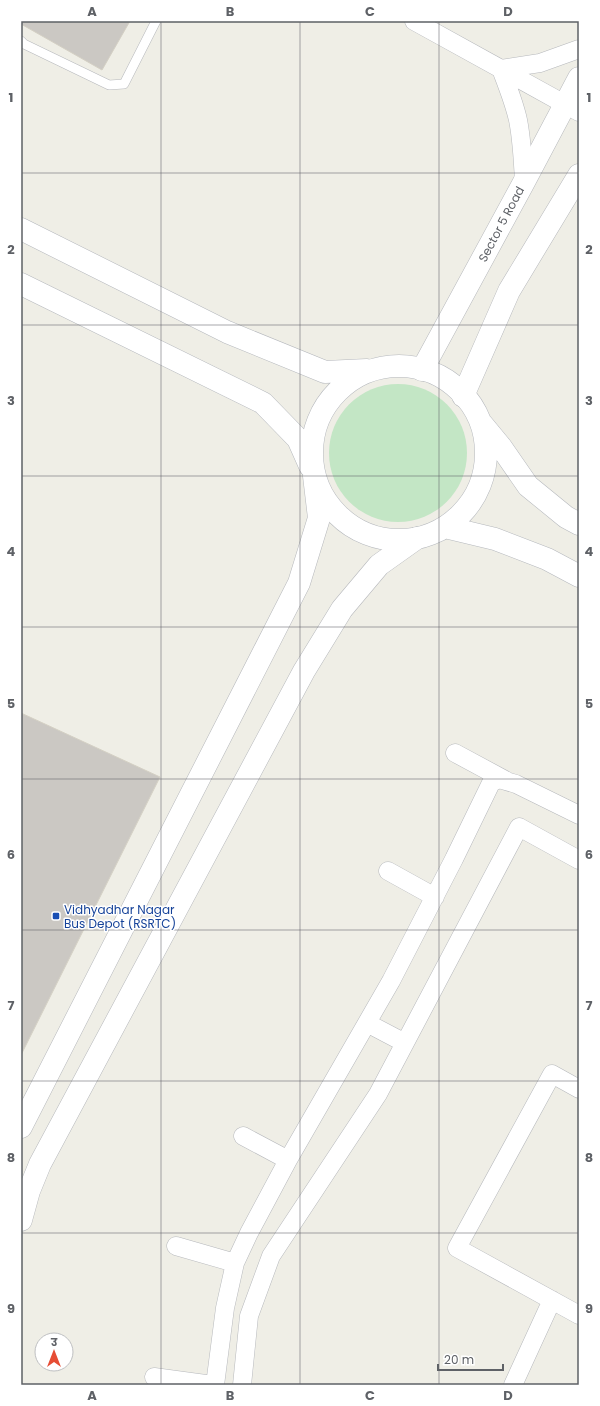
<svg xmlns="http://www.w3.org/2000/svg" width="600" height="1406" viewBox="0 0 600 1406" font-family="Poppins,'Noto Sans Devanagari',sans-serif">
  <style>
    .green { fill: #c3e6c5 }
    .building { fill: #cbc8c3; stroke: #d4d0c4 }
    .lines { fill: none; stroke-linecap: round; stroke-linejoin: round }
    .service-casing { stroke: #b6b8bc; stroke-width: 10 }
    .minor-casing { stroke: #b6b8bc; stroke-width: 19 }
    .tertiary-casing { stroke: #b6b8bc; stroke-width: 23 }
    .secondary-casing { stroke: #b5b8bd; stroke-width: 23 }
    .service { stroke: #fff; stroke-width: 9 }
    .minor { stroke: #fff; stroke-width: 18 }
    .tertiary { stroke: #fff; stroke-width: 22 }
    .secondary { stroke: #fff; stroke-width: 22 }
    .grid { fill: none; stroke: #5e6166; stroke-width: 1; stroke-opacity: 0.55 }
    .transit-dot { fill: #1a4fb4; stroke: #fff; stroke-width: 1.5 }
    .labels { text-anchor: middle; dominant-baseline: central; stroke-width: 3; stroke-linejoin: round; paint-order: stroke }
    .street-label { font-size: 12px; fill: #5e6166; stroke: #fff }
    .transit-label { font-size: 12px; fill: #164399; stroke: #fff; text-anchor: start }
    .neatline { fill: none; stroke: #5e6166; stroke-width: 1.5 }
    .grid-label { font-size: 13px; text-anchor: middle; font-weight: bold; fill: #5e6166 }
  </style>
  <rect width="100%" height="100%" fill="#efeee6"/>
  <!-- green -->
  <path class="green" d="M329 453a69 69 0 1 1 138 0a69 69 0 1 1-138 0Z"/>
  <!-- building -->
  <path class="building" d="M23 21H130L102 70 21 24Z
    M21 713 160 777 21 1055Z"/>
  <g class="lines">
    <defs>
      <path id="service" d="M21 41 24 44 109 85 124 84 156 21"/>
      <path id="minor" d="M414 21 579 112
        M524 182C523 161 522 140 518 120 514 102 507 85 501 69L540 63 579 49
        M455 753 507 781
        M388 871 435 897
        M367 1023 405 1043
        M579 1089 552 1074 457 1248 579 1315
        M243 1136 288 1160
        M176 1246 235 1263
        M154 1377 213 1385
        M215 1385 225 1308 235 1263 249 1233 288 1160 391 981 454 859 491 783 499 779 516 784 579 815
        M242 1385 249 1316 271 1256 378 1094 519 827 579 860
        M513 1385 552 1300"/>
      <path id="tertiary" d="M422 370 524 182 579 78
        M463 396 509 291 579 175
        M21 1127 299 583 319 518 314 476
        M21 1220 29 1191 40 1164 304 671 342 609 379 565 417 538"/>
      <path id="secondary" d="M21 229 227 332 325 372 367 370
        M21 284 263 403 298 439 310 466
        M312 453a87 87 0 1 1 174 0a87 87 0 1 1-174 0Z
        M482 424 501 447 528 486 566 517 579 524
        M445 527 495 539 547 559 579 576"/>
    </defs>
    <!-- service casing -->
    <use href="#service" class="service-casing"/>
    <!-- minor casing -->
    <use href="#minor" class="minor-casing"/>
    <!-- tertiary casing -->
    <use href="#tertiary" class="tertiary-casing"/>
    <!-- secondary casing -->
    <use href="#secondary" class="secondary-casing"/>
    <!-- service -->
    <use href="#service" class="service"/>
    <!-- minor -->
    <use href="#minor" class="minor"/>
    <!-- tertiary -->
    <use href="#tertiary" class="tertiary"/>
    <!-- secondary -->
    <use href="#secondary" class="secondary"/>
  </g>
  <!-- grid -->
  <path class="grid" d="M161 21V1385M300 21V1385M439 21V1385M21 173H579M21 325H579M21 476H579M21 627H579M21 779H579M21 930H579M21 1081H579M21 1233H579"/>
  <!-- markers -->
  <rect class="transit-dot" x="52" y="912" width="8" height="8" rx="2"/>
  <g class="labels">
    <!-- street labels -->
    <g class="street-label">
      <text transform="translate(501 224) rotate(-62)">Sector 5 Road</text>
    </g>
    <!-- transit labels -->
    <g class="transit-label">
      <text x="64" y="909">Vidhyadhar Nagar<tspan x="64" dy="14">Bus Depot (RSRTC)</tspan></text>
    </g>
  </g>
  <!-- border -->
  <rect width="600" height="1406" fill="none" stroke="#ffffff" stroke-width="44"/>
  <!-- north arrow -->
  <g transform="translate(54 1352)"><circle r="19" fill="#ffffff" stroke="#bfc0c2"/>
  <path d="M0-3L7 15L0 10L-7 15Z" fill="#e64d35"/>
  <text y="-6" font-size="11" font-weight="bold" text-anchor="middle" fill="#5e6166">उ</text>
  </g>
  <!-- scale -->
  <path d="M438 1364v6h65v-6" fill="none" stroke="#5e6166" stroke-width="2"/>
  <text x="444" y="1364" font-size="12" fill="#5e6166" stroke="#ffffff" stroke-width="3" paint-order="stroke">20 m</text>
  <rect x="22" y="22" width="556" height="1362" class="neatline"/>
  <g class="grid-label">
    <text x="92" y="16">A</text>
    <text x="230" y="16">B</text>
    <text x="370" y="16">C</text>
    <text x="508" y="16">D</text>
    <text x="11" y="102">1</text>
    <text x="589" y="102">1</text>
    <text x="11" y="254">2</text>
    <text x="589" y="254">2</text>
    <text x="11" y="405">3</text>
    <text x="589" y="405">3</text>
    <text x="11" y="556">4</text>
    <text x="589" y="556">4</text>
    <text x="11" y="708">5</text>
    <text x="589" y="708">5</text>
    <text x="11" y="859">6</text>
    <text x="589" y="859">6</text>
    <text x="11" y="1010">7</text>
    <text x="589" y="1010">7</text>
    <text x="11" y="1162">8</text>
    <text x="589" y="1162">8</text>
    <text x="11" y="1313">9</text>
    <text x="589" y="1313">9</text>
    <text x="92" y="1400">A</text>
    <text x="230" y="1400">B</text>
    <text x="370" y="1400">C</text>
    <text x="508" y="1400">D</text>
  </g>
</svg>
